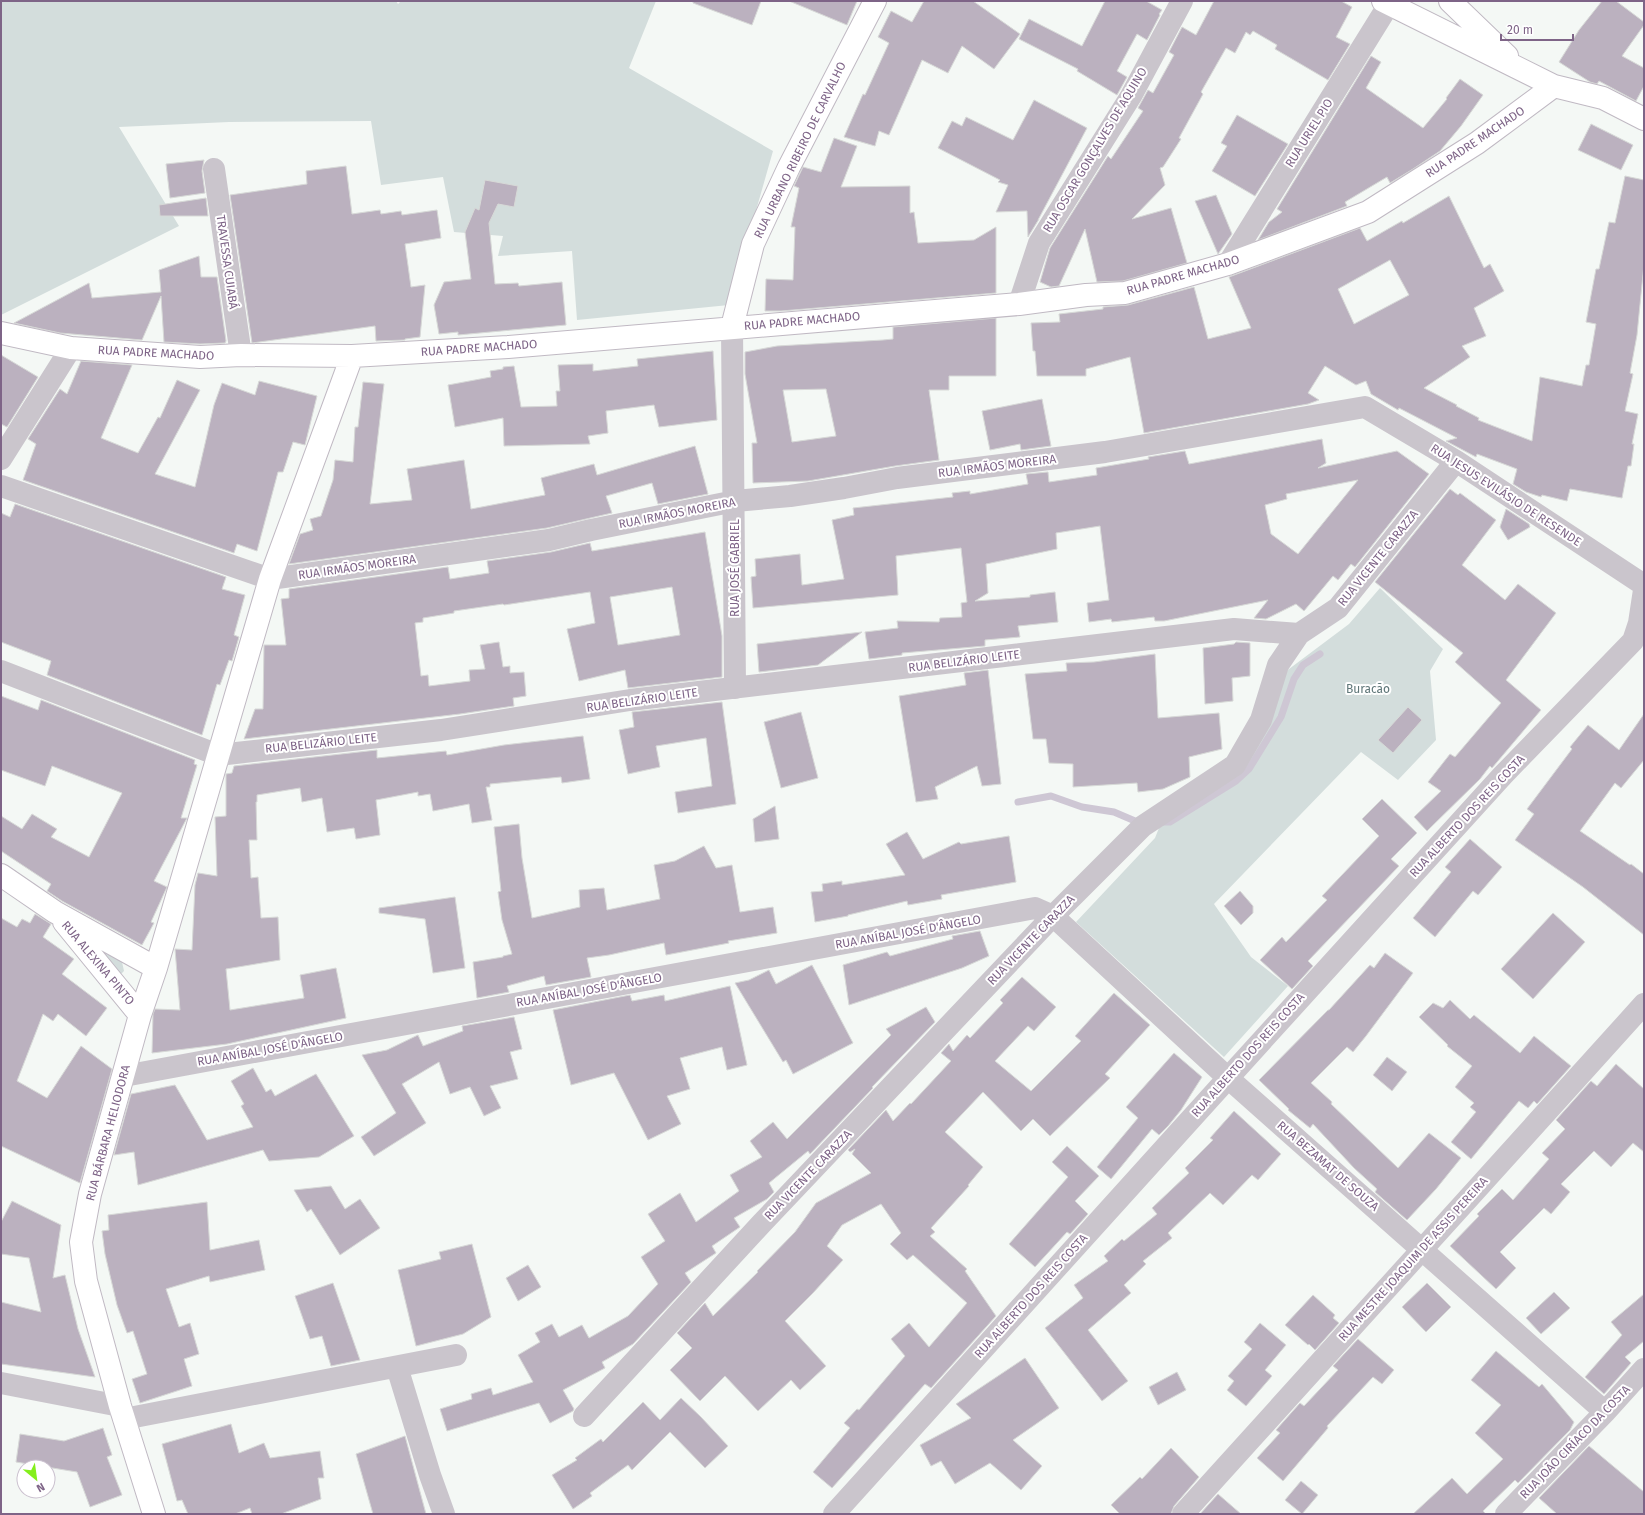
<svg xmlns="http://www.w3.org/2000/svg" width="1645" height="1515" viewBox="0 0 1645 1515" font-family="'Fira Sans',sans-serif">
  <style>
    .green { fill: #d3dddc }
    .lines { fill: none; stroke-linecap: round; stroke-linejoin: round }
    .stream { stroke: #cec7d4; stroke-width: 7 }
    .building { fill: #bbb1bf; stroke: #d7d9d7; fill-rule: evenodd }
    .secondary-casing { stroke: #c0b9c3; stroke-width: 24 }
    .street { stroke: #cac5cc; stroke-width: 22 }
    .secondary { stroke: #fff; stroke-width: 22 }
    .labels { text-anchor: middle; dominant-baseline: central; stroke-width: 4; stroke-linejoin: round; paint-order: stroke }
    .street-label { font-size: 12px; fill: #7e6487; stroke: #fff }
    .park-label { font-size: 12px; fill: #607779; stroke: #fff }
  </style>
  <rect width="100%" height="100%" fill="#f4f8f5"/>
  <!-- green -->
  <path class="green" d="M1 1H396L398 4 401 1H656L629 68 773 151 729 305 577 320 572 251 498 256 503 236 454 232 443 177 381 185 371 121 229 122 119 127 179 226 1 315Z
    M1380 588 1443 649 1430 671 1436 740 1398 780 1361 752 1214 904 1251 957 1288 986 1224 1057 1076 922 1155 838 1159 828 1236 773 1285 672 1349 624Z
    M88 944 122 962 124 971 121 974 118 975Z"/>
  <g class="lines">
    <!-- stream -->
    <path class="stream" d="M1018 802 1051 796 1082 807 1114 812 1135 821H1141
      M1160 822H1170L1236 781 1249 769 1281 717 1294 679 1303 665 1320 654"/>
  </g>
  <!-- building -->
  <path class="building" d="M693 1H761L752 25 693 3Z
    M789 1H857L847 25Z
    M924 1H973L1020 34 994 69 962 46 948 73 922 60 889 135 879 131 875 146 844 137 863 94 865 95 889 43 878 37 891 11 912 22Z
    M1105 1H1146L1162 10 1159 14 1160 15 1147 40 1137 34 1117 71 1127 77 1117 95 1077 71 1078 69 1019 39 1029 19 1082 46Z
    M1214 1H1341L1352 7 1336 37 1350 44 1328 80 1275 49 1277 45 1253 31 1250 35 1246 32 1235 53 1226 48 1201 92 1203 94 1179 138 1181 139 1163 167 1160 168 1165 185 1132 219 1171 208 1187 263 1123 281 1097 282 1085 229 1059 286 1051 287 1040 282 1050 248 1108 156 1111 159 1143 111 1138 108 1148 90 1153 93 1174 55 1169 52 1182 27 1196 35Z
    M1602 1H1616L1644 22V25L1622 56 1644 68V86L1636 101 1599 81 1597 84 1590 82 1559 62 1579 30Z
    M1371 56 1381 62 1366 88 1423 128 1447 99 1446 98 1460 79 1483 95 1461 126 1440 151 1413 169 1390 183 1387 177 1345 202 1347 206 1258 240 1269 222 1282 212 1277 209Z
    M1034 100 1087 128 1038 220 1039 219 1028 237 1027 211 996 212 1008 185 998 182 1000 180 938 148 952 121 962 126 966 117 1013 140Z
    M1237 115 1288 144 1255 196 1212 171 1227 146 1221 143Z
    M1591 124 1633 145 1621 170 1578 150Z
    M834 138 857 146 841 187 910 186V213L914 212 918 243 974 240 996 227V293L781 311H765L766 279 793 280 795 227H791L799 188 794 186 803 167 821 172Z
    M204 160 202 171 205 193 170 198 166 164Z
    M346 166 352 214 380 210 381 214 401 211 402 215 437 210 441 238 405 244 411 287 425 285 420 337 405 339V340L376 341 375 326 252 343 230 195 307 184 306 171Z
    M1625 176 1644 180V264L1637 335 1630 373 1633 374 1625 411 1638 414 1632 444H1634L1631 466H1628L1622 498 1570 489 1567 501 1542 495 1541 497 1526 492 1513 484 1517 469 1477 454 1476 457 1446 441 1457 438 1399 408 1398 410 1371 394 1366 381 1356 385 1325 366 1308 393 1319 400 1308 404 1144 433 1130 357 1086 369V376H1037L1035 351H1033L1031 323 1060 322 1059 314 1103 309V307L1128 305 1194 287 1208 339 1251 328 1229 277 1360 228 1367 241 1402 221 1403 223 1449 196 1484 268 1490 264 1504 291 1474 308 1486 336 1462 346 1470 357 1424 388 1457 405 1456 406 1479 418 1478 420 1532 441 1540 377 1582 386 1586 365H1589L1596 324 1586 322 1596 269H1599L1609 222 1615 223ZM1390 260 1409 295 1354 324 1338 289Z
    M485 180 518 186 514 207 498 204 489 223 495 284 518 283 519 286 562 282 566 325 458 335V332L439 334 434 305 444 282 471 279 465 232 475 208 479 210Z
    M1216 195 1232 234 1218 254 1195 201Z
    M206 198 208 216H160L159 205Z
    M199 256 201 277H217L226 341 225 343 200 344 164 342 161 296 142 340 60 333 14 323 89 283 92 298 161 292 159 270Z
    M996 318V376H949V390H929L939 460 895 466 808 481 753 483 752 443H757L745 374V352L777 346 883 340 893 339V327ZM826 389 836 436 792 442 783 390Z
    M713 351 717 420 659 427 654 405 606 411 608 433 588 436 590 444 504 446 503 418 455 427 448 385 491 377 490 371 503 369V367L514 366 521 407 557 406 556 391H560L558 365 593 364V371L638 366 637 359Z
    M1 355 38 377 7 427 1 424Z
    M81 361 132 365 101 438 138 453 158 417 160 418 177 380 200 390 155 474 195 487 214 405 222 383 255 395 259 381 317 396 305 445 293 442 283 472H278L257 551 237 544 234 553 23 480 36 444 28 439 60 389 67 394Z
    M363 382 384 384 370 504 412 500 407 469 464 460 471 509 545 495 541 478 594 464 597 475 695 446 708 494 658 504 652 483 606 496 612 513 547 528 289 564 300 534 313 530 310 519 321 516 333 480 335 460 353 462 355 427H358Z
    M1042 399 1051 446 1021 450 1020 444 990 450 982 411Z
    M1322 439 1326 463 1318 468 1397 451 1429 474 1355 567 1351 564 1338 580 1333 576 1304 611 1296 604 1266 619 1254 618 1268 600 1164 621H1155L1154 617 1112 622 1111 619 1089 622 1087 603 1109 600 1100 526 1056 533 1057 549 986 564 988 593 975 601 1030 597V595L1055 592 1058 622 1018 626 1020 637 985 640V646L902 653V655L869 659 865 632 898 628 897 621 939 622 940 618 962 617 961 603 967 602 961 548 896 556 898 595 753 608 751 577 756 576 755 559 800 554 802 585 844 579 832 520 854 515 853 508 953 497 952 493 970 491V494L1028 484 1026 474 1048 472 1049 482 1097 475 1096 468 1149 459 1148 457 1185 451 1189 464ZM1358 480 1298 554 1271 534 1265 505 1287 499 1286 494Z
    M1450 489 1458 495 1460 493 1496 520 1462 565 1505 600 1518 584 1556 613 1506 680 1541 710 1492 768 1490 766 1480 779 1427 831 1414 817 1441 791 1428 782 1450 754 1455 757 1501 703 1455 662 1463 653 1375 582Z
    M15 504 226 577 222 589 245 595 234 635 239 637 232 661 229 660 220 685 217 684 202 735 47 675 51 661 1 642V513L10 517Z
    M1506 509 1529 524 1530 527 1508 540 1500 527Z
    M705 532 722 636V677L628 688 625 670 579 681 567 629 595 623 590 592 504 605 503 604 454 611V613L423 618V622L415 623 421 676 428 675 429 686 470 681 469 670 485 669 480 645 499 642 503 667 510 666V673L524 672 526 696 513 698 514 706 460 714 244 739 255 709H263L264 645H286L281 599 289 598V589L448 567 450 579 489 573 487 561 551 552 590 543 592 551ZM672 587 680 635 618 645 610 597Z
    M862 632 818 665 759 672 757 644Z
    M1236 642 1250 643V676L1232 678 1233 701 1205 704 1203 648 1234 644Z
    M1155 654 1158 718 1219 713 1222 749 1189 757 1190 777 1163 789 1138 792 1137 783 1073 787V764L1049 763 1046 739H1033L1025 674 1067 671 1066 663 1094 662Z
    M988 670 1001 784 982 786 977 766 935 787 938 799 916 802 899 696 966 685 964 673Z
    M1 696 38 710 41 700 195 760 194 764 197 765 181 818H187L154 881 167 887 151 922 154 923 142 945 62 901 47 891 51 884 1 851V816L22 829 32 814 57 829 51 837 89 857 122 793 52 766 45 786 1 770Z
    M722 702 736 804 678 813 675 792 712 786 706 738 656 746 660 767 628 774 619 730 634 727 632 712Z
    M1408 707 1422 720 1393 753 1378 740Z
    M801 712 818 778 781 788 764 722Z
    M1644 714V760L1621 788 1615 783 1580 831 1630 865 1631 864 1644 874V935L1583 887 1515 840 1534 814 1527 809 1572 749 1570 747 1588 725 1619 750Z
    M583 736 590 779 562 783 561 777 490 784V787H486L492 820 472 823 469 804 433 811 430 794 418 796V792L376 800 380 835 356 839 354 828 327 832 322 798 302 802 300 788 257 795V802H256L257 840H249L251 878 258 877 261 918 278 917 280 960 226 969 230 1010 304 998 300 975 336 968 346 1018 227 1044 152 1053 153 1014 155 1009 180 1010 175 949 192 950 195 885 198 873 217 876 215 817 226 816V774L232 773 234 766 377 750V758L446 751 447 755 504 745Z
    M1382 799 1417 833 1391 859 1399 866 1308 961 1313 966 1292 989 1260 960 1282 937 1286 942 1327 900 1322 896 1379 836 1362 819Z
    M775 806 779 839 755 842 753 819Z
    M519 824 522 858 532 918 580 907 579 890 604 888 607 910 660 899 654 865 675 861 704 846 716 868 732 865 740 912 773 907 777 933 728 941 729 943 666 955 664 943 609 955 587 958 591 977 546 985 544 976 507 986 509 992 477 998 473 962 503 957V956L512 954 502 920 498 892 501 891 494 827Z
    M907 832 923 859 959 842 961 844 1009 836 1016 882 941 895 942 899 908 905 907 901 848 915V916L815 922 811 892 823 891 822 884 842 881V885L905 875 886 844Z
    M1470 839 1502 867 1478 895 1473 891 1435 937 1413 918 1451 872 1445 867Z
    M1240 891 1253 906V913L1241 925 1224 906Z
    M455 897 465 968 433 973 425 919 379 913V908Z
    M1553 913 1585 942 1533 999 1501 969Z
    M35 914 51 924 43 937 74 959 62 974 107 1008 86 1036 58 1014 53 1021 43 1014 17 1081 47 1098 81 1046 112 1069 80 1183 1 1146V918L17 927 22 919 30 923Z
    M980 931 989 956 962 968 849 1005 843 965 887 952 890 956 953 939 952 936Z
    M1385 953 1413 973 1366 1036 1353 1052 1347 1047 1311 1083 1332 1102 1331 1104 1398 1168 1429 1133 1461 1158 1436 1189 1407 1220 1375 1192 1377 1189 1354 1168 1313 1124 1310 1128 1288 1110 1289 1109 1259 1080 1328 1010H1329L1370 965 1374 968Z
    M812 965 853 1043 793 1074 786 1060 783 1062 735 983 749 980 769 970 776 984Z
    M1022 977 1056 1007 1034 1031 1028 1026 995 1061 1031 1091 1081 1041 1075 1036 1114 993 1150 1025 1105 1074 1110 1078 1050 1136 1033 1119 1021 1131 983 1092 945 1132 983 1167 968 1185 969 1186 931 1228 935 1232 930 1236 967 1269 965 1271 996 1316 931 1388 925 1384 832 1488 813 1472 850 1428 844 1423 857 1409 859 1410 905 1356 891 1339 909 1323 929 1347 967 1303 913 1255 907 1260 890 1244 901 1233 881 1204 842 1225 827 1246 843 1260 813 1293 785 1321 826 1366 800 1390 791 1380 758 1411 725 1376 700 1401 670 1370 692 1348 677 1333 705 1303 713 1316 758 1272 757 1271 795 1232 816 1203 871 1173 852 1154 855 1149 850 1152 848 1150 886 1110 893 1121 910 1103 911 1104 951 1061 941 1053 949 1044 953 1051 967 1035 970 1038 1003 1003 1000 1000Z
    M730 986 747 1065 727 1070 722 1047 680 1058 690 1089 667 1096 681 1124 648 1140 614 1073 571 1085 553 1010 630 995 632 1001 664 995 665 1001Z
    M1450 1000 1470 1019 1474 1015 1520 1053 1534 1036 1571 1066 1537 1104 1534 1101 1528 1108 1519 1101 1471 1159 1451 1142 1476 1112 1470 1107 1474 1103 1455 1087 1472 1066 1447 1046 1448 1045 1419 1017 1433 1003 1443 1008Z
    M926 1007 935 1022 872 1087 873 1088 810 1154 808 1151 769 1183 774 1192 767 1199 734 1218 740 1227 712 1246 716 1253 685 1273 691 1282 633 1344 602 1362 605 1368 563 1390 574 1409 573 1411 550 1423 539 1403 447 1431 440 1409 472 1399 471 1394 491 1388 493 1395 533 1382 518 1355 540 1342 535 1333 552 1324 559 1337 582 1325 589 1338 628 1316 658 1284 641 1257 665 1241 648 1214 680 1193 696 1222 739 1191 730 1175 762 1157 750 1141 773 1122 787 1139 891 1035 886 1029Z
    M514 1017 522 1049 510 1052 518 1079 490 1086 501 1108 484 1116 470 1087 450 1094 439 1062 402 1084 426 1123 374 1156 361 1137 396 1113 362 1055 387 1050 418 1035 423 1046 463 1031 462 1026Z
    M1174 1053 1202 1077 1181 1110 1168 1126 1159 1135 1152 1129 1111 1179 1097 1167 1138 1118 1126 1107Z
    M1387 1057 1407 1072 1392 1091 1373 1075Z
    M1616 1064 1644 1089V1152L1633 1143 1611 1167 1594 1151 1561 1184 1570 1192 1551 1214 1544 1208 1500 1252 1516 1268 1496 1289 1450 1246 1479 1216 1477 1214 1502 1189 1513 1200 1549 1159 1542 1153 1565 1129 1556 1120 1591 1081 1597 1086Z
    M253 1068 266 1092 271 1089 275 1096 316 1074 354 1136 319 1157 269 1161 263 1150 138 1185 134 1152 114 1155 131 1094 175 1085 207 1140 253 1127 241 1106 244 1104 231 1081Z
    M1234 1111 1281 1154 1258 1180 1252 1175 1223 1205 1210 1193 1168 1233 1172 1238 1143 1261 1146 1264 1124 1285 1131 1293 1088 1330 1128 1381 1102 1401 1045 1328 1083 1298 1074 1285 1108 1261 1104 1256 1122 1239 1124 1241 1157 1214 1152 1208 1189 1173 1185 1168 1213 1140 1210 1138Z
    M1067 1146 1099 1176 1075 1201 1088 1214 1070 1234 1067 1232 1035 1267 1009 1244 1068 1177 1052 1162Z
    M331 1186 345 1209 360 1199 380 1228 340 1255 311 1209 307 1212 294 1190Z
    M12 1201 61 1225 53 1278 65 1275 78 1329 95 1377 1 1364V1302L41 1312 29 1258 1 1254V1222Z
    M207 1202 210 1250 259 1240 265 1270 210 1282 209 1276 166 1289 179 1327 190 1323 199 1354 184 1359 192 1386 140 1403 132 1379 147 1374 133 1331 127 1333 117 1305 105 1254 102 1231 109 1230 108 1215Z
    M472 1244 491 1317 463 1334 416 1346 398 1270 441 1259 439 1252Z
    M528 1265 541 1287 518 1301 506 1278Z
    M333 1283 360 1360 331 1366 322 1336 310 1339 295 1296Z
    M1427 1283 1451 1307 1426 1332 1402 1307Z
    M1554 1292 1570 1308 1541 1334 1526 1318Z
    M1644 1294V1341L1625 1357 1631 1363 1604 1394 1585 1377 1622 1335 1611 1322Z
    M1313 1295 1335 1315 1333 1318 1339 1323 1315 1350 1309 1344 1308 1345 1285 1325Z
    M1260 1323 1286 1345 1265 1370 1272 1376 1246 1406 1227 1390 1234 1381 1228 1376 1252 1349 1244 1342Z
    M1358 1339 1394 1370 1382 1384 1373 1377 1327 1426 1328 1428 1283 1481 1257 1458 1280 1433 1276 1430 1300 1403 1304 1406 1338 1370 1333 1366Z
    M1496 1351 1539 1387 1542 1384 1574 1422 1570 1430 1518 1483 1515 1480 1483 1511 1486 1514H1413L1452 1478 1467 1494 1503 1459 1475 1433 1501 1405 1471 1380Z
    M1025 1358 1059 1408 1013 1440 1042 1466 1021 1490 990 1463 955 1484 941 1461 931 1466 920 1445 971 1418 956 1404Z
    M1177 1372 1186 1390 1158 1405 1149 1387Z
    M681 1398 701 1417 728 1446 705 1468 670 1432 632 1470 628 1465 590 1493 592 1496 573 1509 552 1475 577 1460 575 1458 601 1439 603 1442 643 1402 660 1420Z
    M231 1424 239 1453 264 1443 270 1458 320 1451 324 1478H318L321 1499 281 1514H252L250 1508 235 1514H188L182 1500 177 1501 162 1444Z
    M103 1428 112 1455 107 1457 122 1495 90 1507 77 1472 16 1462 20 1434 64 1441Z
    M405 1436 426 1514H373L356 1454Z
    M1589 1446 1644 1492V1514H1557L1539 1498Z
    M1171 1448 1199 1477 1174 1506 1171 1514H1120L1111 1505 1140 1477 1142 1479Z
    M1301 1481 1318 1495 1302 1514 1285 1500Z
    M1218 1494 1241 1514H1200Z"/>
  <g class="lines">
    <defs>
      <path id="secondary" d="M1383 1 1554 86 1603 98 1644 119
        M1450 1 1507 56
        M732 327 753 244 789 167 875 1
        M1 333 71 348 200 357 241 355 352 356 508 347 1019 304 1086 295 1125 293 1228 264 1368 212 1477 143 1554 86
        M1 875 55 912 156 968
        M64 922 140 1015
        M154 1514 120 1406 86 1281 81 1242 90 1194 140 1015 156 968 270 579 352 356"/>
    </defs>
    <!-- secondary casing -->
    <use href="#secondary" class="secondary-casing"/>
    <!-- street -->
    <path class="street" d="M214 169 241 355
      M1228 264 1391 1
      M1019 304 1039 243 1131 96 1182 1
      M732 327 735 688
      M1 459 71 348
      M1 486 270 579 549 540 591 530 735 501 790 496 844 488 897 478 1105 452 1365 407 1456 461 1644 585
      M1 671 218 755 441 730 630 700 1234 629 1299 634
      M124 1076 1035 908 1053 916 1228 1078 1605 1412
      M397 1367 430 1475 444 1514
      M1 1383 120 1406
      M584 1416 762 1223 1053 916 1143 826 1235 765 1261 720 1278 665 1299 634 1338 608 1456 461
      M124 1419 456 1355
      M834 1514 1228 1078 1503 775 1633 641 1639 623 1644 590
      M1183 1514 1644 1004
      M1506 1514 1605 1412 1644 1369"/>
    <!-- secondary -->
    <use href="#secondary" class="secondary"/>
  </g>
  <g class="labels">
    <!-- street labels -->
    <g class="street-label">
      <text transform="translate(1309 133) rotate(-58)">RUA URIEL PIO</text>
      <text transform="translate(1475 142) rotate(-34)">RUA PADRE MACHADO</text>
      <text transform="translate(800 150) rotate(-64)">RUA URBANO RIBEIRO DE CARVALHO</text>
      <text transform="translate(1095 150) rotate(-59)">RUA OSCAR GONÇALVES DE AQUINO</text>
      <text transform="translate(227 262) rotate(82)">TRAVESSA CUIABÁ</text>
      <text transform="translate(1183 275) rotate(-16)">RUA PADRE MACHADO</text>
      <text transform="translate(802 321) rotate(-5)">RUA PADRE MACHADO</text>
      <text transform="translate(479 348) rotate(-4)">RUA PADRE MACHADO</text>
      <text transform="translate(156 353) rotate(3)">RUA PADRE MACHADO</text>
      <text transform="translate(997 466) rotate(-7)">RUA IRMÃOS MOREIRA</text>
      <text transform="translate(1506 495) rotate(33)">RUA JESUS EVILÁSIO DE RESENDE</text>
      <text transform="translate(677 513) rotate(-11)">RUA IRMÃOS MOREIRA</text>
      <text transform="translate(1378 558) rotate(-51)">RUA VICENTE CARAZZA</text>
      <text transform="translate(357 567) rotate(-8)">RUA IRMÃOS MOREIRA</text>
      <text transform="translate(735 568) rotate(-90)">RUA JOSÉ GABRIEL</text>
      <text transform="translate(964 661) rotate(-7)">RUA BELIZÁRIO LEITE</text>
      <text transform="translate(642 700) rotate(-8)">RUA BELIZÁRIO LEITE</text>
      <text transform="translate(321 743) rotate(-6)">RUA BELIZÁRIO LEITE</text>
      <text transform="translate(1467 816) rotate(-47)">RUA ALBERTO DOS REIS COSTA</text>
      <text transform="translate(908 932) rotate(-10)">RUA ANÍBAL JOSÉ D'ÂNGELO</text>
      <text transform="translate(1031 940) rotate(-46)">RUA VICENTE CARAZZA</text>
      <text transform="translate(98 963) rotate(50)">RUA ALEXINA PINTO</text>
      <text transform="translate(589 990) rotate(-10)">RUA ANÍBAL JOSÉ D'ÂNGELO</text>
      <text transform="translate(270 1049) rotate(-10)">RUA ANÍBAL JOSÉ D'ÂNGELO</text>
      <text transform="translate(1248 1055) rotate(-48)">RUA ALBERTO DOS REIS COSTA</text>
      <text transform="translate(108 1133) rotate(-75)">RUA BÁRBARA HELIODORA</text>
      <text transform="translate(1328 1166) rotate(41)">RUA BEZAMAT DE SOUZA</text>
      <text transform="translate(808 1175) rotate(-46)">RUA VICENTE CARAZZA</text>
      <text transform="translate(1413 1259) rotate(-48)">RUA MESTRE JOAQUIM DE ASSIS PEREIRA</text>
      <text transform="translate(1031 1296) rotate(-48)">RUA ALBERTO DOS REIS COSTA</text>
      <text transform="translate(1575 1442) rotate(-46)">RUA JOÃO CIRÍACO DA COSTA</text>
    </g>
    <!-- park labels -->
    <g class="park-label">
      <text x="1368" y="689">Buracão</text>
    </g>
  </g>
  <!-- border -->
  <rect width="1645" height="1515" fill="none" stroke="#7e6487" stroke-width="4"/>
  <!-- north arrow -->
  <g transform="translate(36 1479) rotate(151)"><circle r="19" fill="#ffffff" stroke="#cbc1cf"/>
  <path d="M0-3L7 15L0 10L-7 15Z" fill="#84ef1c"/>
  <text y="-6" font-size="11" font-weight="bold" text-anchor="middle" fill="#7e6487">N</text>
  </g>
  <!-- scale -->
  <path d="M1501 34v6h72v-6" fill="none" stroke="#7e6487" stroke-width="2"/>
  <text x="1507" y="34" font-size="12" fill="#7e6487" stroke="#ffffff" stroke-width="3" paint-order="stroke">20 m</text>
</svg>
